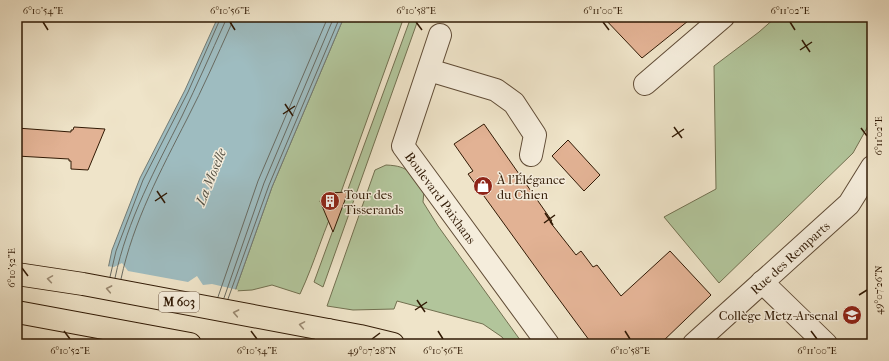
<svg xmlns="http://www.w3.org/2000/svg" width="889" height="361" viewBox="0 0 889 361" font-family="'IM FELL French Canon',serif">
  <style>
    .green { fill: #b2c59b; stroke: #727050 }
    .water { fill: #9ebcc0; stroke: #727b75 }
    .pier { fill: #efe4c9 }
    .lines { fill: none; stroke-linecap: round; stroke-linejoin: round }
    .shore { stroke: #686b62; stroke-width: 1 }
    .building { fill: #e2b294; stroke: #311a05 }
    .minor-casing { stroke: #604c36; stroke-width: 24 }
    .major-casing { stroke: #311a05; stroke-width: 24 }
    .minor { stroke: #f5eddc; stroke-width: 22 }
    .major { stroke: #efe4c9; stroke-width: 22 }
    .oneway { stroke: #9a8971 }
    .ticks { fill: none; stroke: #311a05; stroke-width: 1.5 }
    .labels { text-anchor: middle; dominant-baseline: central; stroke-width: 3; stroke-linejoin: round; paint-order: stroke }
    .shield { fill: #f5eddc; stroke: #6c5946; stroke-width: 1 }
    .shield-label { font-size: 12px; font-weight: bold; fill: #311a05 }
    .poi-label { font-size: 13px; fill: #311a05; stroke: #f5eddc; text-anchor: start }
    .street-label { font-size: 13px; fill: #311a05; stroke: #f5eddc }
    .water-label { font-size: 14px; font-style: italic; fill: #575346; stroke: #f5eddc }
    .neatline { fill: none; stroke: #311a05; stroke-width: 1.5 }
    .ticks-label { font-size: 10px; text-anchor: middle; fill: #311a05 }
  </style>
  <rect width="100%" height="100%" fill="#efe4c9"/>
  <filter id="stains"><feTurbulence type="fractalNoise" baseFrequency=".005" numOctaves="4"/><feColorMatrix values="0 0 0 0 .2 0 0 0 0 .09 0 0 0 0 .02 0 0 0 .5 -.17"/></filter>
  <radialGradient id="worn" r=".72"><stop offset=".6" stop-color="#630" stop-opacity="0"/><stop offset="1" stop-color="#630" stop-opacity=".3"/></radialGradient>
  <!-- green -->
  <path class="green" d="M344 17H404L340 195C324 228 315 262 300 294L272 285 252 290 235 291 272 187Z
    M411 17H419L323 287 314 282Z
    M776 17H872V119L853 153 719 283 664 217 716 189 714 66 759 32Z
    M386 165C410 166 410 173 424 191L423 202 438 226 523 344H507L502 337 483 324 397 301 394 309 353 310 327 306 375 170Z"/>
  <!-- water -->
  <path class="water" d="M218 17H344L272 187 235 291 92 344 112 250 140 178 185 90Z"/>
  <!-- pier -->
  <path class="pier" d="M122 263 128 271 188 282 197 276 203 285 212 284 238 290 222 344H90L106 266 114 267Z"/>
  <g class="lines">
    <!-- shore -->
    <path class="shore" d="M110 277 116 251 143 180 188 92 221 17
      M115 278C127 220 156 168 182 116 197 85 211 53 225 22L226 17
      M121 279C133 222 161 170 187 119 203 88 217 56 231 25L232 17
      M218 297 258 181 328 17
      M224 298 264 183 334 17
      M228 299 269 185 340 17"/>
  </g>
  <!-- building -->
  <path class="building" d="M603 17H693L642 58Z
    M484 124 552 221 550 222 576 255 581 251 593 267 597 265 621 296 670 251 711 295 660 344H592L544 279 468 174 473 171 454 144Z
    M74 127 105 129 88 170 71 169V161H69V159L17 156V128L71 132V130H73Z
    M568 140 600 175 584 191 552 156Z
    M348 192 333 232 320 201 327 193Z"/>
  <g class="lines">
    <defs>
      <g id="minor">
        <path id="s1" d="M440 35 403 146 548 344"/>
        <path d="M429 70 496 90 514 103 535 135 531 155"/>
        <path d="M645 84 723 17"/>
        <path d="M762 282 826 344"/>
        <path d="M325 344 328 330"/>
        <path id="s2" d="M694 344 849 204 872 167"/>
      </g>
      <path id="major" d="M17 274 83 284 328 330 360 336 393 344
        M17 312 190 344"/>
    </defs>
    <!-- minor casing -->
    <use href="#minor" class="minor-casing"/>
    <!-- major casing -->
    <use href="#major" class="major-casing"/>
    <!-- minor -->
    <use href="#minor" class="minor"/>
    <!-- major -->
    <use href="#major" class="major"/>
  </g>
  <!-- one-way arrows -->
  <defs><path id="oneway-chevron" d="M-2-3.5L2.5 0L-2 3.5" fill="none" stroke-width="1.6" stroke-linecap="round" stroke-linejoin="round"/></defs>
  <g class="oneway">
    <use href="#oneway-chevron" transform="translate(50 279) rotate(-171)"/>
    <use href="#oneway-chevron" transform="translate(109 289) rotate(-169)"/>
    <use href="#oneway-chevron" transform="translate(236 313) rotate(-169)"/>
    <use href="#oneway-chevron" transform="translate(302 325) rotate(-170)"/>
  </g>
  <!-- ticks -->
  <path class="ticks" d="M43 22 48 30M230 22 235 30M416 22 422 30M603 22 609 30M790 22 795 30M802 40 810 52M800 50 812 42M285 104 293 116M283 114 295 106M674 127 682 138M861 128 867 136M672 137 684 129M157 191 165 203M155 201 167 193M545 213 553 225M544 223 555 215M22 268 28 276M859 295 867 290M417 300 425 312M415 310 427 302M64 331 70 339M251 331 257 339M438 331 443 339M625 331 630 339M811 331 817 339M372 339 380 333"/>
  <!-- icons -->
  <defs>
    <symbol id="shop-disc" viewBox="-11 -11 22 22"><circle r="9.5" fill="#8f2418" stroke="#f5eddc"/><path d="M-5-2.5h2.3a2.7 3.5 0 0 1 5.4 0H5L5.5 6h-11ZM-1.5-2.5h3a1.5 2.3 0 0 0-3 0Z" fill="#fff"/></symbol>
    <symbol id="building-disc" viewBox="-11 -11 22 22"><circle r="9.5" fill="#8f2418" stroke="#f5eddc"/><path d="M-4-6H4V6H1V3H-1V6H-4ZM-2.5-4.3h1.7v1.8h-1.7ZM.8-4.3h1.7v1.8H.8ZM-2.5-1h1.7V.8h-1.7ZM.8-1h1.7V.8H.8Z" fill="#fff"/></symbol>
    <symbol id="school-disc" viewBox="-11 -11 22 22"><circle r="9.5" fill="#8f2418" stroke="#f5eddc"/><path d="M0-5L7-2L0 1L-7-2ZM-4 1L0 2.5L4 1V4Q0 6-4 4Z" fill="#fff"/></symbol>
  </defs>
  <g fill-rule="evenodd">
    <use href="#shop-disc" x="472" y="175" width="22" height="22"/>
    <use href="#building-disc" x="319" y="190" width="22" height="22"/>
    <use href="#school-disc" x="841" y="304" width="22" height="22"/>
  </g>
  <g class="labels">
    <!-- shield labels -->
    <rect class="shield" x="159" y="292" width="40" height="20" rx="3"/>
    <g class="shield-label">
      <text x="179" y="302">M 603</text>
    </g>
    <!-- poi labels -->
    <g class="poi-label">
      <text x="497" y="179">À l'Élégance<tspan x="497" dy="15">du Chien</tspan></text>
      <text x="344" y="194">Tour des<tspan x="344" dy="15">Tisserands</tspan></text>
      <text x="838" y="315" text-anchor="end">Collège Metz-Arsenal</text>
    </g>
    <!-- street labels -->
    <g class="street-label">
      <text stroke="none"><textPath href="#s1" startOffset="181">Boulevard Paixhans</textPath></text>
      <text stroke="none"><textPath href="#s2" startOffset="129">Rue des Remparts</textPath></text>
    </g>
    <!-- water labels -->
    <g class="water-label">
      <text transform="translate(211 177) rotate(-68)">La Moselle</text>
    </g>
  </g>
  <!-- margin -->
  <rect width="889" height="361" fill="none" stroke="#efe4c9" stroke-width="44"/>
  <rect x="22" y="22" width="845" height="317" class="neatline"/>
  <g class="ticks-label">
    <text x="43" y="14">6°10'54"E</text>
    <text x="230" y="14">6°10'56"E</text>
    <text x="416" y="14">6°10'58"E</text>
    <text x="603" y="14">6°11'00"E</text>
    <text x="790" y="14">6°11'02"E</text>
    <text transform="translate(878 136) rotate(-90)" y="4">6°11'02"E</text>
    <text transform="translate(11 268) rotate(-90)" y="4">6°10'52"E</text>
    <text transform="translate(878 290) rotate(-90)" y="4">49°07'26"N</text>
    <text x="70" y="354">6°10'52"E</text>
    <text x="257" y="354">6°10'54"E</text>
    <text x="372" y="354">49°07'28"N</text>
    <text x="443" y="354">6°10'56"E</text>
    <text x="630" y="354">6°10'58"E</text>
    <text x="817" y="354">6°11'00"E</text>
  </g>
  <rect width="100%" height="100%" filter="url(#stains)"/>
  <rect width="100%" height="100%" fill="url(#worn)"/>
</svg>
